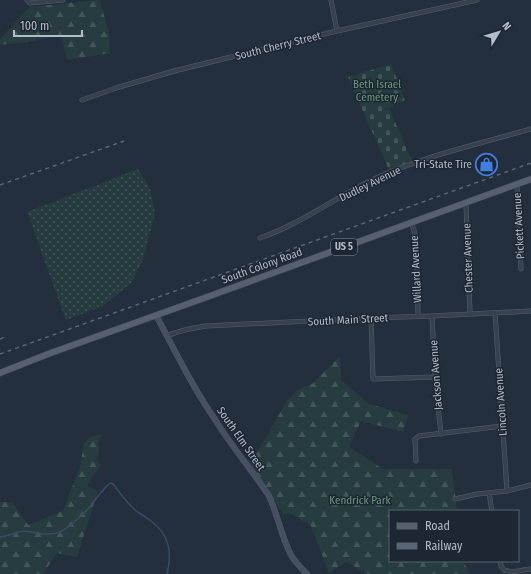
<svg xmlns="http://www.w3.org/2000/svg" width="531" height="574" viewBox="0 0 531 574" font-family="'Fira Sans Condensed',sans-serif">
  <style>
    .grass { fill: url(#grass-dots) }
    .forest { fill: url(#forest-firs) }
    .cemetery { fill: url(#cemetery-stones) }
    .lines { fill: none; stroke-linecap: round; stroke-linejoin: round }
    .stream { stroke: #394c67; stroke-width: 1.5 }
    .minor-casing { stroke: #565f6c; stroke-width: 5 }
    .secondary-casing { stroke: #565f6c; stroke-width: 6 }
    .primary-casing { stroke: #414a57; stroke-width: 7 }
    .minor { stroke: #38414e; stroke-width: 4 }
    .secondary { stroke: #465061; stroke-width: 5.5 }
    .primary { stroke: #56606e; stroke-width: 6 }
    .rail { stroke: #5a6575; stroke-width: 1.5; stroke-dasharray: 4 4; stroke-linecap: butt }
    .labels { text-anchor: middle; dominant-baseline: central; stroke-width: 3; stroke-linejoin: round; paint-order: stroke }
    .shield { fill: #1d2633; stroke: #878f9c; stroke-width: 1 }
    .shield-label { font-size: 10px; font-weight: bold; fill: #b4bcc9 }
    .street-label { font-size: 11px; fill: #b4bcc9; stroke: #1d2633 }
    .park-label { font-size: 11px; fill: #6b9a76; stroke: #1d2633 }
    .poi-label { font-size: 11px; fill: #b4bcc9; stroke: #1d2633; text-anchor: end }
  </style>
  <defs>
    <pattern id="grass-dots" width="8" height="8" patternUnits="userSpaceOnUse"><rect width="8" height="8" fill="#263c3f"/><path d="M2 2h.1M6 6h.1" fill="none" stroke="#435659" stroke-width="1.8" stroke-linecap="round"/></pattern>
    <pattern id="forest-firs" width="22" height="20" patternUnits="userSpaceOnUse"><rect width="22" height="20" fill="#263c3f"/><path d="M5 1l3.5 6h-7zM16 11l3.5 6h-7z" fill="#435659"/></pattern>
    <pattern id="cemetery-stones" width="16" height="16" patternUnits="userSpaceOnUse"><rect width="16" height="16" fill="#263c3f"/><path d="M2 7V4a2 2 0 0 1 4 0v3zM10 15v-3a2 2 0 0 1 4 0v3z" fill="#435659"/></pattern>
  </defs>
  <rect width="100%" height="100%" fill="#242f3e"/>
  <!-- grass -->
  <path class="grass" d="M138 169 150 188 155 213 143 260 131 283 103 306 66 320 27 212Z"/>
  <!-- forest -->
  <path class="forest" d="M100 0 109 34 110 53 68 60 60 35 28 42 0 45V39L30 7Z
    M340 356 341 380 369 404 408 415 403 432 361 421 349 447 383 469H452L457 511H390V561H463L464 563 470 574H368L346 562 329 573 311 526 292 514H283L265 485 248 461 256 454 287 401 296 391 312 384Z
    M102 434 98 443 99 451 96 460 101 465 87 486 98 491 77 557 57 553 43 574H0V502H12L28 525 63 511 80 467 84 443 90 437Z"/>
  <!-- cemetery -->
  <path class="cemetery" d="M391 64 405 100 389 108 412 161 389 170 348 77Z"/>
  <g class="lines">
    <!-- stream -->
    <path class="stream" d="M0 537C8 536 16 532 24 531 30 531 36 533 42 534 47 534 53 534 58 533 66 530 82 515 89 508 94 502 105 485 111 483L113 484C120 493 127 503 135 510 140 514 146 517 151 521 170 535 172 553 167 574"/>
    <defs>
      <path id="minor" d="M27 0 30 3 63 0
        M331 0 337 31
        M82 100 116 88 174 71 337 31 477 0
        M517 184 521 269
        M466 203 470 314
        M411 223 414 230 417 254 418 316
        M260 238C301 224 336 197 374 179 424 156 478 144 531 129
        M495 313 507 491
        M432 316 435 377 441 434
        M371 318 373 379 435 377
        M167 336C180 330 192 328 206 326L371 318 432 316 531 311
        M416 461 415 439 419 436 502 426
        M489 493 492 511
        M455 499 477 494 507 491 531 485
        M500 561 501 566 504 570 511 572 531 569"/>
      <path id="secondary" d="M156 315C175 351 193 388 216 421 232 447 252 470 269 496 278 515 281 536 291 555 295 562 301 568 307 574"/>
      <path id="primary" d="M0 373 48 354 207 297 531 179"/>
    </defs>
    <!-- minor casing -->
    <use href="#minor" class="minor-casing"/>
    <!-- secondary casing -->
    <use href="#secondary" class="secondary-casing"/>
    <!-- primary casing -->
    <use href="#primary" class="primary-casing"/>
    <!-- minor -->
    <use href="#minor" class="minor"/>
    <!-- secondary -->
    <use href="#secondary" class="secondary"/>
    <!-- primary -->
    <use href="#primary" class="primary"/>
    <!-- rail -->
    <path class="rail" d="M0 185 124 141
      M0 339 7 336
      M0 354 531 163"/>
  </g>
  <!-- icons -->
  <defs>
    <symbol id="shop-ring" viewBox="-11 -11 22 22"><circle r="9.5" fill="#1d2633" stroke="#3f7fe0" stroke-width="1.5"/><path d="M-5-2.5h2.3a2.7 3.5 0 0 1 5.4 0H5L5.5 6h-11ZM-1.5-2.5h3a1.5 2.3 0 0 0-3 0Z" fill="#3f7fe0"/></symbol>
  </defs>
  <g fill-rule="evenodd">
    <use href="#shop-ring" x="474" y="152" width="25" height="25"/>
  </g>
  <g class="labels">
    <!-- shield labels -->
    <rect class="shield" x="331" y="239" width="26" height="16" rx="3"/>
    <g class="shield-label">
      <text x="344" y="247">US 5</text>
    </g>
    <!-- street labels -->
    <g class="street-label">
      <text transform="translate(278 46) rotate(-14)">South Cherry Street</text>
      <text transform="translate(370 184) rotate(-26)">Dudley Avenue</text>
      <text transform="translate(519 226) rotate(-93)">Pickett Avenue</text>
      <text transform="translate(468 258) rotate(-92)">Chester Avenue</text>
      <text transform="translate(262 266) rotate(-20)">South Colony Road</text>
      <text transform="translate(416 269) rotate(-93)">Willard Avenue</text>
      <text transform="translate(348 320) rotate(-3)">South Main Street</text>
      <text transform="translate(436 375) rotate(-94)">Jackson Avenue</text>
      <text transform="translate(501 402) rotate(-94)">Lincoln Avenue</text>
      <text transform="translate(241 439) rotate(55)">South Elm Street</text>
    </g>
    <!-- park labels -->
    <g class="park-label">
      <text x="377" y="84">Beth Israel<tspan x="377" dy="13">Cemetery</tspan></text>
      <text x="360" y="500">Kendrick Park</text>
    </g>
    <!-- poi labels -->
    <g class="poi-label">
      <text x="472" y="164">Tri-State Tire</text>
    </g>
  </g>
  <!-- legend -->
  <rect x="389" y="510" width="130" height="52" fill="#1d2633" stroke="#59626f"/>
  <rect x="397" y="523" width="20" height="6" fill="#56606e" stroke="#59626f"/>
  <text x="425" y="530" font-size="12" fill="#b4bcc9">Road</text>
  <rect x="397" y="543" width="20" height="6" fill="#5a6575" stroke="#59626f"/>
  <text x="425" y="550" font-size="12" fill="#b4bcc9">Railway</text>
  <!-- north arrow -->
  <g transform="translate(499 32) rotate(52)" stroke="#1d2633" stroke-width="3" paint-order="stroke">
  <path d="M0-3L7 15L0 10L-7 15Z" fill="#b4bcc9"/>
  <text y="-6" font-size="11" font-weight="bold" text-anchor="middle" fill="#b4bcc9">N</text>
  </g>
  <!-- scale -->
  <path d="M14 30v6h68v-6" fill="none" stroke="#b4bcc9" stroke-width="2"/>
  <text x="20" y="30" font-size="12" fill="#b4bcc9" stroke="#1d2633" stroke-width="3" paint-order="stroke">100 m</text>
</svg>
